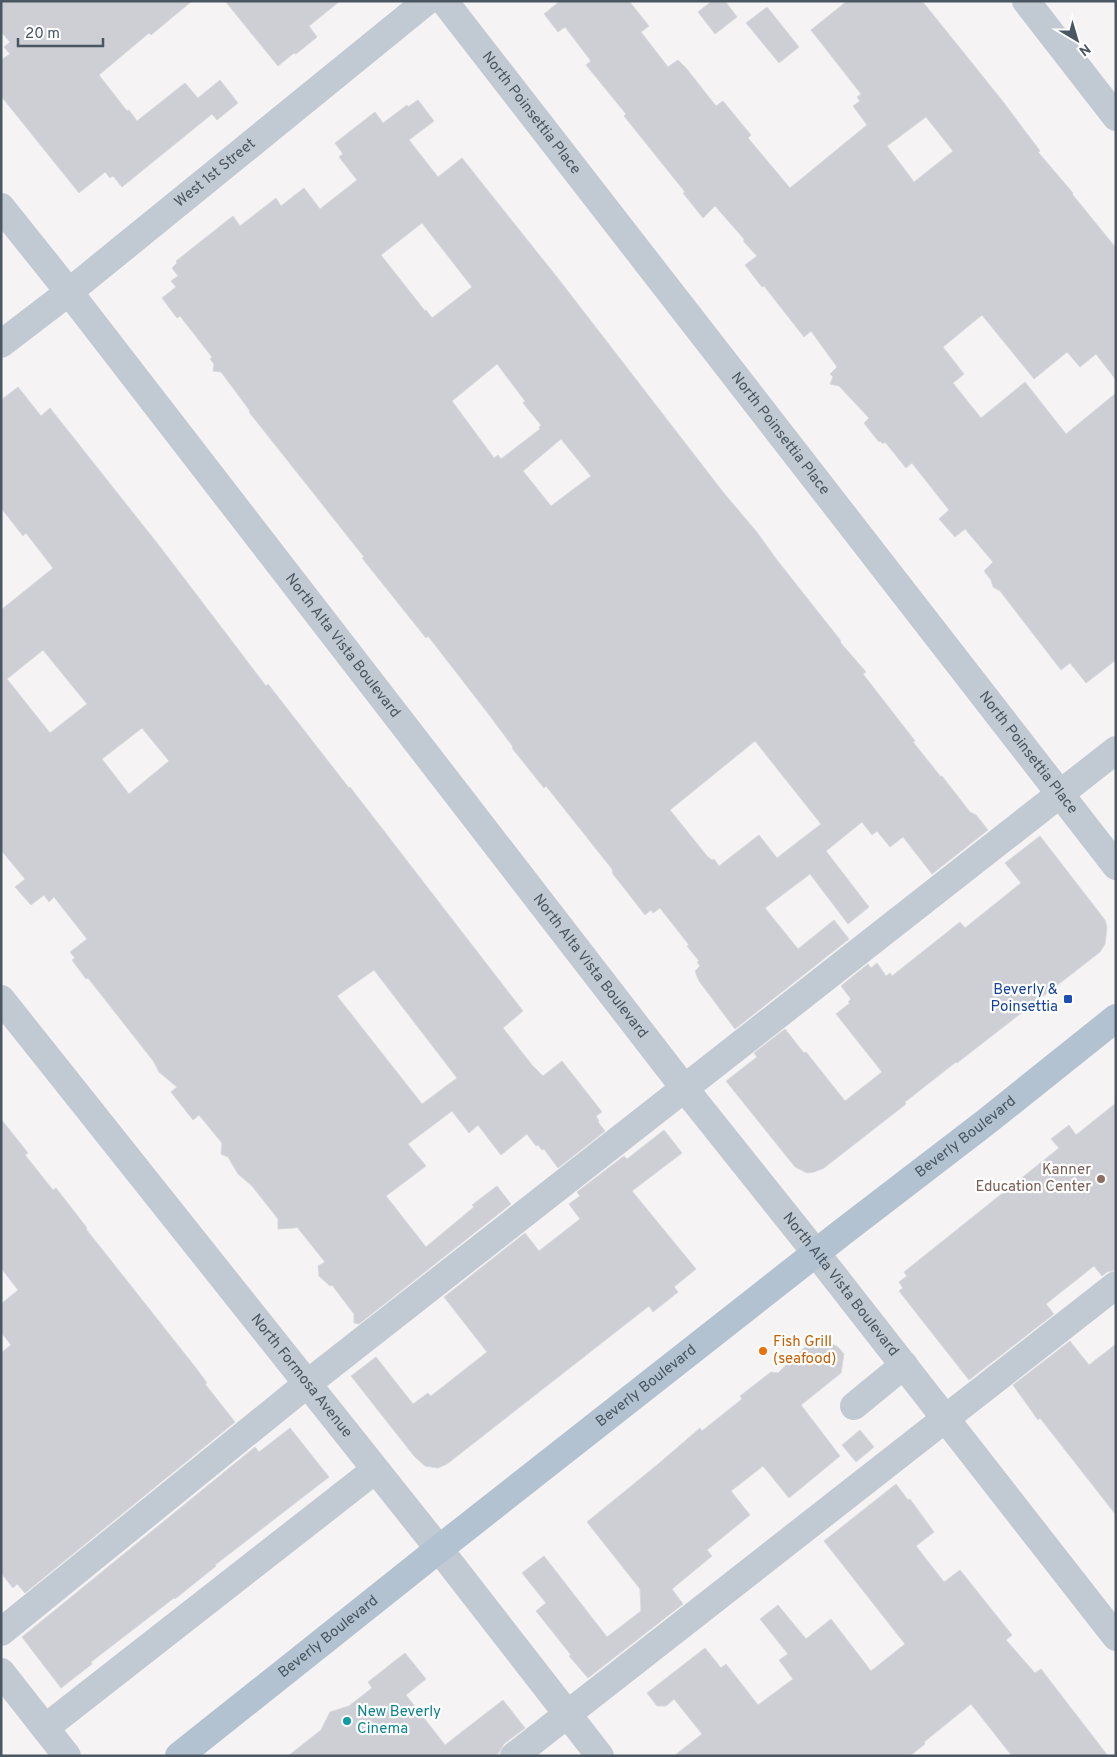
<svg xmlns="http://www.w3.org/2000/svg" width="1117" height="1757" viewBox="0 0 1117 1757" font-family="Overpass,sans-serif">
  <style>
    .building { fill: #cdcfd5; stroke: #d7d9de; fill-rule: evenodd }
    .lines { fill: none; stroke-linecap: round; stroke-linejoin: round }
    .minor { stroke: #c1cad2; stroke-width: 28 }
    .major { stroke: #b3c2d1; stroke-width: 28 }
    .transit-dot { fill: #1a4fb4; stroke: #fff; stroke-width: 2 }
    .education-dot { fill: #8d6e63; stroke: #fff; stroke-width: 2 }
    .food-dot { fill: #e8710a; stroke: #fff; stroke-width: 2 }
    .culture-dot { fill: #0f9aa8; stroke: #fff; stroke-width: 2 }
    .labels { text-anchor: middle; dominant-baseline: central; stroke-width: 4.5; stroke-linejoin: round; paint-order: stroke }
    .street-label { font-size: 15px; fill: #4a5661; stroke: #fff }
    .transit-label { font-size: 15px; fill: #164399; stroke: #fff; text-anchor: end }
    .education-label { font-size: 15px; fill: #785e54; stroke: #fff; text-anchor: end }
    .food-label { font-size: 15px; fill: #c56008; stroke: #fff; text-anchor: start }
    .culture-label { font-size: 15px; fill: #0d838f; stroke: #fff; text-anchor: start }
  </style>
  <rect width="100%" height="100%" fill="#f5f3f3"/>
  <!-- building -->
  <path class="building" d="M1 1H192L151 35 149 33 99 75 127 111 129 110 137 121 185 83 198 98 220 80 238 103 217 120 212 114 122 187 113 176 110 178 105 172 79 193 1 96V60L10 54 4 47 10 42 1 32Z
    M225 1H340L309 26 317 37 296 54 294 53 278 66Z
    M560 1H629L649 26 641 32 668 67 678 60 686 68 716 106 723 101 751 135 748 138 790 188 867 125 853 106 860 101 857 97 861 94 811 30 847 1H922L1001 99 1040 151 1038 152 1073 193 1072 194 1116 248V380L1096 354 1080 367 1067 352 1034 379 982 315 943 347 964 374 953 383 981 418 1025 382 1066 434 1116 393V660L1086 683 1070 663 1061 670 1000 591 993 587 991 580 984 571 993 562 965 529 955 537 939 519 949 510 912 463 906 468 885 442 883 444 880 441 879 442 864 423 869 418 839 386 830 384 833 377 830 374 837 367 811 331 804 337 764 286 762 287 745 265 757 256 744 242V239L715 206 703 218 683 193 685 192 624 116 626 114 586 65 591 61 565 27 558 32 544 14ZM926 117 953 151 914 182 887 146Z
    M712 1H725L737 17 715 34 698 12Z
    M767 7 799 47 779 63 746 23Z
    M418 100 434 121 409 140 438 177 462 158 560 281 723 492 756 531 777 560 841 641 840 642 866 672 863 674 915 741 913 742 941 777 942 776 970 812 976 815 988 830 932 874 903 837 890 847 877 831 872 835 862 822 826 851 869 907 848 924 810 874 765 908 798 949 834 920 849 939 735 1029 699 981 695 971 700 966 697 962 699 961 687 946 689 945 660 908 653 913 651 910 645 915 613 874 612 869 546 786 544 788 512 748 513 747 490 716 428 636 426 638 362 558 364 557 249 412 250 411 221 372 213 371 214 364 210 359 212 357 180 316 177 318 162 298 176 287 171 281 178 276 172 268 177 263 176 261 233 216 240 226 276 198 281 206 304 188 320 209 357 180 339 157 343 154 335 143 375 112 383 123 407 105 408 107ZM422 223 472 287 432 318 426 310 425 311 381 255ZM497 364 525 401 523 403 541 425 539 427 540 429 501 459 498 455 494 458 452 401ZM561 439 591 476 551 506 523 471ZM755 741 821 824 777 858 759 835 719 866 714 859 712 860 707 856 670 810Z
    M18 387 41 416 50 408 161 548 266 686 268 684 349 788 350 787 523 1011 503 1028 532 1065 543 1076 562 1061 602 1112 596 1116 599 1121 598 1122 605 1131 558 1168 544 1149 542 1150 538 1145 536 1146 527 1134 501 1155 478 1125 469 1133 452 1111 408 1144 426 1166 386 1196 426 1247 474 1207 472 1205 497 1186 511 1204 359 1324 354 1323V1314L332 1285 330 1286 319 1276 318 1266 325 1262 297 1227 295 1228 278 1229V1219L252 1186 238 1174 228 1157 221 1154 222 1143 199 1115 193 1120 171 1092 177 1087 159 1072 154 1062 88 978 86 979 72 960 75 958 70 952 87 939 54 897 49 902 44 895 31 905 15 887 25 879 1 850V610L53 568 26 533 23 536 1 508V400ZM43 650 87 704 50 733 7 679ZM142 728 169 761 129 794 102 759ZM374 970 457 1078 422 1104 337 996Z
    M1040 836 1105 920 1107 927 1105 944 1100 952 957 1063 956 1062 905 1102 906 1104 824 1168 814 1172 807 1173 795 1167 726 1081 757 1057 754 1053 785 1029 804 1053 806 1052 845 1101 882 1072 836 1014 850 1003 848 1002 851 999 841 986 868 964 871 968 877 963 886 976 890 973 892 976 960 922 965 928 1021 883 1005 863Z
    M1116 1103V1270L1107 1272 1102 1276 1094 1266 1046 1304 1054 1314 969 1380 899 1291 903 1288 899 1282 907 1276 904 1272 1059 1148 1051 1139 1069 1125 1076 1135Z
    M1 1119 28 1153 25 1155 53 1190 56 1188 87 1228 86 1229 196 1368 207 1383 205 1384 235 1422 25 1593 17 1584 13 1588 1 1573V1353L11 1345 1 1332V1304L18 1290 1 1268Z
    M664 1130 682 1153 632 1191 696 1269 674 1287 678 1292 653 1312 649 1306 447 1464 438 1468 425 1466 414 1456 351 1376 376 1357 413 1404 428 1393 431 1396 487 1352 444 1297 525 1233 539 1251 580 1219 569 1204 580 1196 577 1192 624 1156 627 1159Z
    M827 1341 838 1347 844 1354 841 1373 801 1405 840 1456 789 1498 763 1466 731 1491 750 1515 707 1550 712 1556 672 1589 683 1604 588 1678 569 1656 571 1655 536 1611 546 1603 522 1573 544 1556 607 1637 641 1611 640 1589 587 1522 657 1465 700 1428 702 1431 742 1399 740 1396 771 1372 778 1373 804 1348 812 1344Z
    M1070 1341 1089 1365 1116 1344V1515L1040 1418 1038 1420 1013 1385Z
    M290 1428 329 1477 215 1565 216 1566 175 1599 174 1598 91 1662 92 1664 61 1688 22 1637 255 1447 259 1452Z
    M860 1430 874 1447 856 1462 842 1445Z
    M896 1484 908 1500 910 1499 934 1532 916 1546 944 1582 960 1570 1012 1635 1006 1640 1035 1673 1041 1669 1108 1756H1012L971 1704 924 1742 925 1744 910 1756H674L702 1734 674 1699 666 1706H657L647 1693 705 1648 721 1668 726 1664 758 1705 793 1679 779 1660 788 1654 760 1619 778 1605 806 1639 831 1619 871 1671 905 1644 824 1541Z
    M405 1653 426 1679 406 1695 445 1745 503 1700 525 1728 504 1744 497 1756H288L321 1730 330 1712 349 1706 354 1702 372 1688 368 1682Z"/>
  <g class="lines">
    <!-- minor -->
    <g class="minor">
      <path id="s1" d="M444 1 1116 866"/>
      <path d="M1026 1 1116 117"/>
      <path id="s2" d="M1 207 69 292 685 1089 816 1253 1116 1637"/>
      <path id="s3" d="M1 344 69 292 427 1"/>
      <path id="s4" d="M1 999 439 1549 600 1756"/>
      <path d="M854 1406 904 1365"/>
      <path d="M1 1632 307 1384 1116 750"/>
      <path d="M1 1672 67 1756"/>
      <path d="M45 1728 375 1470"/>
      <path d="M514 1756 1116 1285"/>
    </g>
    <!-- major -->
    <path class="major" id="s5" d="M179 1756 439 1549 840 1234 986 1122 1116 1018"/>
  </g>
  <!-- markers -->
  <rect class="transit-dot" x="1063" y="994" width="10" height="10" rx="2.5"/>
  <circle class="education-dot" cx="1101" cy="1179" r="5"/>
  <circle class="food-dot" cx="763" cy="1351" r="5"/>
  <circle class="culture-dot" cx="347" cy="1721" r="5"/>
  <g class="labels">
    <!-- street labels -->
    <g class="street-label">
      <text stroke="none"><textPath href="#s1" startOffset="142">North Poinsettia Place</textPath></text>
      <text stroke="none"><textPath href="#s3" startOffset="274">West 1st Street</textPath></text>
      <text stroke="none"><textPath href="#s1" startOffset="548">North Poinsettia Place</textPath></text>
      <text stroke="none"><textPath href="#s2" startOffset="556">North Alta Vista Boulevard</textPath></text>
      <text stroke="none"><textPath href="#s1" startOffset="952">North Poinsettia Place</textPath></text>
      <text stroke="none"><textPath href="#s2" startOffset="961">North Alta Vista Boulevard</textPath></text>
      <text stroke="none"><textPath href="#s5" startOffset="1001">Beverly Boulevard</textPath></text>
      <text stroke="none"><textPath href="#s2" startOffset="1366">North Alta Vista Boulevard</textPath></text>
      <text stroke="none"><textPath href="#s4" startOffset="482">North Formosa Avenue</textPath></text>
      <text stroke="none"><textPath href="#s5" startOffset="596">Beverly Boulevard</textPath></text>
      <text stroke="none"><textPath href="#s5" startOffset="191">Beverly Boulevard</textPath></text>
    </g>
    <!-- transit labels -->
    <g class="transit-label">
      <text x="1058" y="990">Beverly &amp;<tspan x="1058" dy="17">Poinsettia</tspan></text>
    </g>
    <!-- education labels -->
    <g class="education-label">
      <text x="1091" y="1170">Kanner<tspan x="1091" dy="17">Education Center</tspan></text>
    </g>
    <!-- food labels -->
    <g class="food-label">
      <text x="773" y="1342">Fish Grill<tspan x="773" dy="17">(seafood)</tspan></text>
    </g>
    <!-- culture labels -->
    <g class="culture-label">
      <text x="357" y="1712">New Beverly<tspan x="357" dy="17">Cinema</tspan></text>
    </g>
  </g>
  <!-- border -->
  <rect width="1117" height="1757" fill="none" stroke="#4a5661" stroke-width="5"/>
  <!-- north arrow -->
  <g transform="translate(1077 40) rotate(142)" stroke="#ffffff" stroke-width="4" paint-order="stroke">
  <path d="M0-4L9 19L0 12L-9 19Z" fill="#4a5661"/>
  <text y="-8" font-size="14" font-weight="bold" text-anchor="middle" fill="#4a5661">N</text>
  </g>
  <!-- scale -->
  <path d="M18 38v8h85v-8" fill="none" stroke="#4a5661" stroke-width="2.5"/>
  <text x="25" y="38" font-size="15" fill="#4a5661" stroke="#ffffff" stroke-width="4" paint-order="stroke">20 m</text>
</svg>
